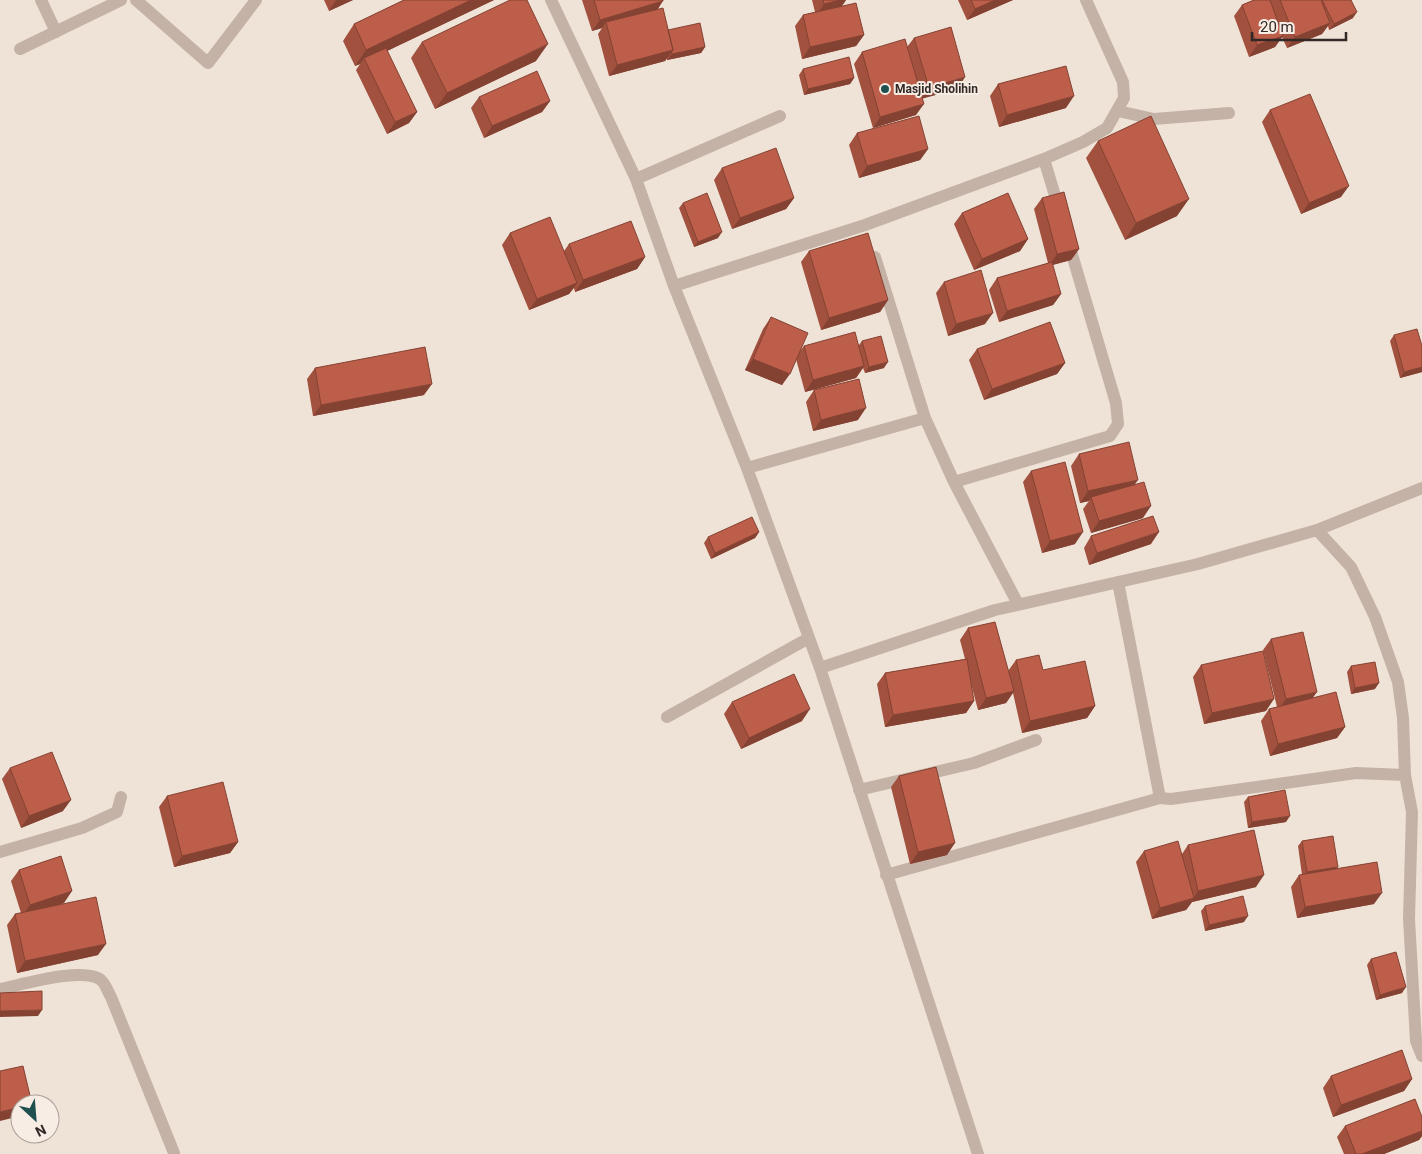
<svg xmlns="http://www.w3.org/2000/svg" width="1422" height="1154" viewBox="0 0 1422 1154" font-family="Roboto,sans-serif">
  <style>
    .lines { fill: none; stroke-linecap: round; stroke-linejoin: round }
    .street { stroke: #c5b2a6; stroke-width: 12 }
    .wall { fill: #a2513f }
    .shaded-wall { fill: #844233 }
    .building { fill: #bc5e49; stroke: #844233 }
    .poi-dot { fill: #1f5050; stroke: #f7ede4; stroke-width: 2 }
    .labels { text-anchor: middle; dominant-baseline: central; stroke-width: 4; stroke-linejoin: round; paint-order: stroke }
    .poi-label { font-size: 12px; font-weight: bold; fill: #322926; stroke: #f7ede4; text-anchor: start }
  </style>
  <rect width="100%" height="100%" fill="#efe3d8"/>
  <g class="lines">
    <!-- street -->
    <path class="street" d="M41 0 56 32
      M136 0 208 63 256 0
      M551 0 636 179 674 286 747 468 820 668 978 1154
      M20 49 121 0
      M1118 111 1154 119 1229 113
      M1044 159 1059 209
      M636 179 780 116
      M875 257 925 418 954 482 1018 604
      M674 286 865 225 1044 159 1083 142 1107 128 1124 98 1123 82 1086 0
      M747 468 925 418
      M954 482 1110 436 1118 424 1116 403 1068 241
      M1317 530 1351 567 1375 617 1398 682 1403 718 1405 775 1412 812 1409 919 1416 1041 1422 1056
      M1118 582 1160 798 1171 799 1356 773 1405 775
      M820 668 995 610 1198 564 1317 530 1422 488
      M667 717 809 638
      M859 790 974 763 1036 740
      M0 852 82 828 117 812 121 797
      M886 875 1160 798
      M0 989C21 985 84 966 101 980 105 983 108 992 111 997L174 1153"/>
  </g>
  <!-- wall -->
  <path class="wall" d="M324 0H353L329 11Z
    M404 0H494L387 51 417 112 409 123 387 134 356 70 360 64 355 66 343 41 354 24Z
    M582 0H663L658 9 668 30 705 47 701 53 667 60V58L665 61 609 76 598 34 602 28 592 31Z
    M812 0H846L842 6 864 35 856 46 802 59 795 26 803 15 815 12Z
    M958 0H1013L967 20Z
    M1254 0H1351L1353 18 1329 30 1328 26 1322 34 1287 48 1282 37 1275 47 1249 57 1234 16 1242 5Z
    M914 38 958 89 923 98 916 115 873 128 854 64 862 52 907 47Z
    M422 42 536 61 435 109 411 58Z
    M803 69 854 78 850 84 804 95 799 75Z
    M998 84 1066 108 999 127 990 96Z
    M479 97 550 101 542 112 484 138 471 108Z
    M1270 110 1341 197 1301 214 1262 122Z
    M857 133 928 149 920 160 859 178 849 145Z
    M1098 141 1177 216 1125 240 1086 158Z
    M722 168 794 198 786 209 732 229 714 180Z
    M1042 198 1079 249 1071 260 1052 265 1061 294 1053 305 999 322 989 290 997 278 1048 263 1034 209Z
    M683 203 718 238 694 247 679 208Z
    M962 213 1028 239 1020 251 974 270 954 224Z
    M510 233 564 251 569 244 645 257 637 269 575 292 574 288 569 294 529 310 502 245Z
    M809 251 888 300 880 312 821 330 801 262Z
    M944 282 985 324 948 336 936 293Z
    M771 317 800 351 804 346 859 345 862 341 884 368 865 373 863 368 856 378 805 392 796 359 782 385 745 370 763 329Z
    M1394 335 1422 372 1400 378 1390 341Z
    M977 349 1065 363 1057 374 984 400 969 360Z
    M315 368 424 395 313 416 307 379Z
    M814 390 858 420 813 431 806 402Z
    M1079 454 1134 485 1143 518 1091 533 1083 509 1089 501 1080 503 1071 466Z
    M1031 471 1075 544 1042 553 1023 482Z
    M759 532 755 538 711 559 704 543 708 537Z
    M1091 536 1151 544 1089 565 1084 548Z
    M968 628 1008 671 1016 660 1043 670 1095 706 1087 718 1022 733 1013 693 1006 703 978 710 969 676 974 701 966 713 885 727 877 684 885 673 965 659 960 640Z
    M1271 639 1313 698 1345 727 1337 738 1270 756 1261 721 1269 709 1277 707 1263 650Z
    M1201 665 1266 711 1204 724 1193 677Z
    M1351 666 1375 689 1351 694 1347 672Z
    M732 702 802 721 741 749 724 714Z
    M10 768 63 811 21 828 2 779Z
    M899 776 947 855 910 864 891 787Z
    M167 796 238 842 230 853 174 867 159 807Z
    M1248 797 1286 822 1248 828 1244 802Z
    M1302 841 1337 869 1374 904 1297 918 1291 887 1299 875H1302L1298 846Z
    M1188 845 1256 887 1192 902 1186 910 1152 919 1136 862 1144 851 1182 854Z
    M19 870 64 903 58 905 98 955 17 973 7 925 15 914 21 913 11 881Z
    M1205 906 1244 922 1205 931 1201 911Z
    M1371 959 1402 993 1376 1000 1367 965Z
    M1331 1076 1412 1079 1404 1091 1333 1117 1323 1088Z
    M1422 1117V1136L1419 1140 1384 1154H1344L1337 1137 1345 1126Z"/>
  <!-- shaded-wall -->
  <path class="shaded-wall" d="M336 0H353L329 11Z
    M471 0H494L366 61 364 58 360 64 355 66 366 50Z
    M841 0H846L839 10 816 16 824 4Z
    M995 0H1013L967 20 975 9Z
    M663 1 655 13 606 22 602 28 592 31 600 20Z
    M1357 12 1353 18 1329 30 1334 24Z
    M1330 23 1322 34 1287 48 1295 37Z
    M864 35 856 46 802 59 810 47Z
    M1283 36 1275 47 1249 57 1257 45Z
    M548 44 536 61 435 109 447 93Z
    M705 47 701 53 667 60 672 54Z
    M673 50 665 61 609 76 617 65Z
    M965 77 958 89 921 99 929 88Z
    M854 78 850 84 804 95 808 89Z
    M1074 96 1066 108 999 127 1007 115Z
    M550 101 542 112 484 138 492 126Z
    M924 104 916 115 873 128 880 117Z
    M417 112 409 123 387 134 395 122Z
    M928 149 920 160 859 178 867 166Z
    M1349 186 1341 197 1301 214 1309 203Z
    M794 198 786 209 732 229 740 218Z
    M1189 199 1177 216 1125 240 1136 223Z
    M722 232 718 238 694 247 698 242Z
    M1028 239 1020 251 974 270 982 259Z
    M1079 249 1071 260 1049 266 1057 254Z
    M645 257 637 269 575 292 583 280Z
    M577 283 569 294 529 310 537 299Z
    M1061 294 1053 305 999 322 1007 311Z
    M888 300 880 312 821 330 829 318Z
    M993 313 985 324 948 336 956 324Z
    M753 359 790 374 782 385 745 370Z
    M888 362 884 368 865 373 869 367Z
    M1065 363 1057 374 984 400 992 389Z
    M864 366 856 378 805 392 813 380Z
    M1422 367V372L1400 378 1404 372Z
    M432 384 424 395 313 416 321 405Z
    M866 408 858 420 813 431 821 420Z
    M1138 480 1130 491 1091 497 1089 501 1080 503 1088 491Z
    M1151 506 1143 518 1091 533 1099 521Z
    M759 532 755 538 711 559 715 553Z
    M1083 532 1075 544 1042 553 1050 541Z
    M1159 532 1151 544 1089 565 1097 553Z
    M1379 683 1375 689 1351 694 1355 688Z
    M1014 691 1006 703 978 710 986 698Z
    M1317 692 1309 703 1278 710 1286 699Z
    M1274 699 1266 711 1204 724 1212 713Z
    M974 701 966 713 885 727 893 715Z
    M1095 706 1087 718 1022 733 1030 721Z
    M810 709 802 721 741 749 749 738Z
    M1345 727 1337 738 1270 756 1278 744Z
    M71 800 63 811 21 828 29 816Z
    M1290 816 1286 822 1248 828 1252 822Z
    M238 842 230 853 174 867 182 856Z
    M955 843 947 855 910 864 918 852Z
    M1338 867 1334 873 1302 877 1307 872Z
    M1264 875 1256 887 1192 902 1186 910 1152 919 1160 908 1193 899 1198 891Z
    M72 891 64 903 22 916 30 905Z
    M1382 893 1374 904 1297 918 1305 907Z
    M1248 916 1244 922 1205 931 1209 925Z
    M106 944 98 955 17 973 25 961Z
    M1406 987 1402 993 1376 1000 1380 995Z
    M42 1010 38 1016 0 1017V1011Z
    M1412 1079 1404 1091 1333 1117 1341 1105Z
    M20 1107V1116L0 1121V1112Z
    M1422 1131V1136L1419 1140 1384 1154H1362Z"/>
  <!-- building -->
  <path class="building" d="M404 0H471L366 50 354 24Z
    M510 0H527L548 44 447 93 422 42Z
    M594 0H663V1L600 20Z
    M823 0H841L824 4Z
    M971 0H995L975 9Z
    M1254 0H1270L1283 36 1257 45 1242 5Z
    M1280 0H1321L1330 23 1295 37Z
    M1322 0H1351L1357 12 1334 24Z
    M856 3 864 35 810 47 803 15Z
    M663 8 673 50 617 65 606 22Z
    M700 23 705 47 672 54 671 53 673 50 668 30Z
    M951 27 965 77 929 88 914 38Z
    M905 39 924 104 880 117 862 52Z
    M386 48 417 112 395 122 364 58Z
    M849 57 854 78 808 89 803 69Z
    M1066 66 1074 96 1007 115 998 84Z
    M537 71 550 101 492 126 479 97Z
    M1310 94 1349 186 1309 203 1270 110Z
    M919 116 928 149 867 166 857 133Z
    M1151 116 1189 199 1136 223 1098 141Z
    M776 148 794 198 740 218 722 168Z
    M1064 192 1079 249 1057 254 1042 198Z
    M707 193 722 232 698 242 683 203Z
    M1008 193 1028 239 982 259 962 213Z
    M550 217 577 283 537 299 510 233Z
    M631 221 645 257 583 280 569 244Z
    M868 233 888 300 829 318 809 251Z
    M1052 262 1061 294 1007 311 997 278Z
    M981 270 993 313 956 324 944 282Z
    M771 317 808 333 790 374 753 359Z
    M1050 322 1065 363 992 389 977 349Z
    M1417 329 1422 346V367L1404 372 1394 335Z
    M855 332 864 366 813 380 804 346Z
    M881 336 888 362 869 367 862 341Z
    M425 347 432 384 321 405 315 368Z
    M859 379 866 408 821 420 814 390Z
    M1129 442 1138 480 1088 491 1079 454Z
    M1065 462 1083 532 1050 541 1031 471Z
    M1144 482 1151 506 1099 521 1091 497Z
    M1153 516 1159 532 1097 553 1091 536Z
    M752 517 759 532 715 553 708 537Z
    M995 622 1014 691 986 698 968 628Z
    M1303 632 1317 692 1286 699 1271 639Z
    M1263 651 1274 699 1212 713 1201 665Z
    M1039 655 1043 670 1085 661 1095 706 1030 721 1016 660Z
    M967 659 974 701 893 715 885 673Z
    M1375 662 1379 683 1355 688 1351 666Z
    M794 674 810 709 749 738 732 702Z
    M1336 692 1345 727 1278 744 1269 709Z
    M52 752 71 800 29 816 10 768Z
    M936 767 955 843 918 852 899 776Z
    M223 782 238 842 182 856 167 796Z
    M1285 790 1290 816 1252 822 1248 797Z
    M1254 830 1264 875 1198 891 1188 845Z
    M1333 836 1338 867 1307 872 1302 841Z
    M1178 841 1194 898 1160 908 1144 851Z
    M61 856 72 891 30 905 19 870Z
    M1377 862 1382 893 1305 907 1299 875Z
    M1243 896 1248 916 1209 925 1205 906Z
    M96 897 106 944 25 961 15 914Z
    M1396 952 1406 987 1380 995 1371 959Z
    M42 991V1010L0 1011V993Z
    M1402 1050 1412 1079 1341 1105 1331 1076Z
    M23 1066 32 1104H20V1107L0 1112V1071Z
    M1415 1099 1422 1117V1131L1362 1154H1356L1345 1126Z"/>
  <!-- markers -->
  <circle class="poi-dot" cx="885" cy="89" r="5"/>
  <g class="labels">
    <!-- poi labels -->
    <g class="poi-label">
      <text x="895" y="89">Masjid Sholihin</text>
    </g>
  </g>
  <!-- north arrow -->
  <g transform="translate(35 1119) rotate(154)"><circle r="24" fill="#f7ede4" stroke="#a89f98"/>
  <path d="M0-4L9 19L0 12L-9 19Z" fill="#1f5050"/>
  <text y="-8" font-size="14" font-weight="bold" text-anchor="middle" fill="#322926">N</text>
  </g>
  <!-- scale -->
  <path d="M1252 32v8h94v-8" fill="none" stroke="#322926" stroke-width="2.5"/>
  <text x="1260" y="32" font-size="15" fill="#322926" stroke="#f7ede4" stroke-width="4" paint-order="stroke">20 m</text>
</svg>
